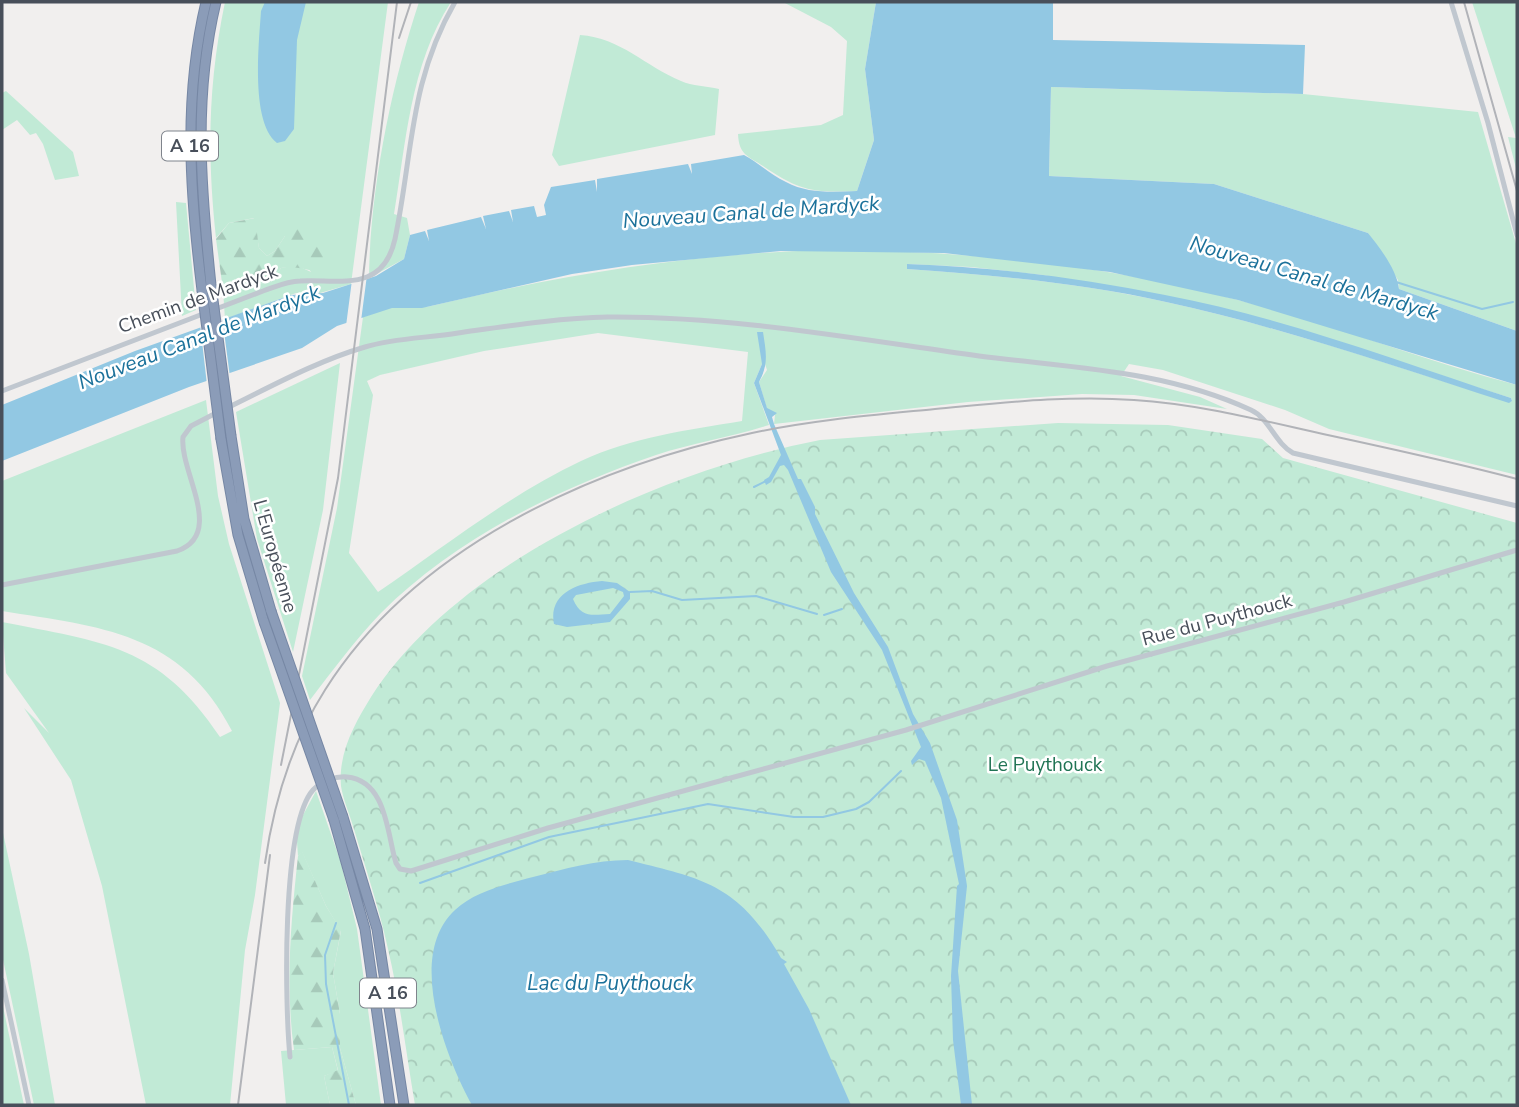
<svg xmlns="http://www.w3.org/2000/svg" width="1519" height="1107" viewBox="0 0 1519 1107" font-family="'Nunito Sans',sans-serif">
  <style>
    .green { fill: #c1ead6; fill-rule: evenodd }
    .forest { fill: url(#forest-firs) }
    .park { fill: url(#park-crowns) }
    .water { fill: #92c8e3; fill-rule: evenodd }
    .pier { fill: #f1efee }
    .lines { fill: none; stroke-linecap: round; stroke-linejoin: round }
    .stream { stroke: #92c8e3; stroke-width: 2 }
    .motorway-casing { stroke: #7687a4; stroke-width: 11 }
    .minor { stroke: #c0c7cf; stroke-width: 5 }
    .motorway { stroke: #8b9cb8; stroke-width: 9 }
    .rail { stroke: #b1b3b8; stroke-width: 2 }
    .motorway-bridge-casing { stroke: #7687a4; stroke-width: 11; stroke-linecap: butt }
    .motorway-bridge { stroke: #8b9cb8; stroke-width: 9 }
    .labels { text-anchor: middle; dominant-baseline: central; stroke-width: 5; stroke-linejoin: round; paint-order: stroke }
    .shield { fill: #fff; stroke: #7f848c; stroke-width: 2 }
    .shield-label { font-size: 18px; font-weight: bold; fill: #484f5a }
    .street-label { font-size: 19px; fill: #484f5a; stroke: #fff }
    .park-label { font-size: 19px; fill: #207454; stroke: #fff }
    .water-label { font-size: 21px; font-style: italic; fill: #1b719a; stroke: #fff }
  </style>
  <defs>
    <pattern id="forest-firs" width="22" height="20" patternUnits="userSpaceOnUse" patternTransform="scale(1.75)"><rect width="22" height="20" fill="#c1ead6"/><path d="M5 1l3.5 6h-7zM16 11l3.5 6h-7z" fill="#a7caba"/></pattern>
    <pattern id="park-crowns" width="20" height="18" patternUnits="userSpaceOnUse" patternTransform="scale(1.75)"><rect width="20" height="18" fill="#c1ead6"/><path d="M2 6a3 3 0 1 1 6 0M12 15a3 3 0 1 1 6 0" fill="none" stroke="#a7caba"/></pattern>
  </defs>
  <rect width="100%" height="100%" fill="#f1efee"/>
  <!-- green -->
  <path class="green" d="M225 2H388L351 284 320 293H296L225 319 223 290 271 282 281 268 296 265 311 272 285 236 275 251 267 256 259 248 254 218 229 223 216 238C207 155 208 84 225 2Z
    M419 2H451C410 65 406 143 394 214L407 218 410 235 404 259 369 278C370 190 391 86 419 2Z
    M783 2H876L865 69 874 140 857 191C813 193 800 191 763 166 748 156 739 155 738 134L821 125 843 115 847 41 831 27Z
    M1472 2H1517V172L1508 137 1516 138Z
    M580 35C621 38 645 66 681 81 692 86 707 86 719 89L715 135 559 166 552 155Z
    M1051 87 1303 94 1478 112 1517 247V331L1399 289 1398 280 1368 233 1214 184 1049 176Z
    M6 91 73 152 79 176 55 180 43 144 36 133 30 135 17 120 2 130V93Z
    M176 202 186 203 196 310 182 316Z
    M822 250C962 250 1102 264 1238 300 1332 324 1423 360 1517 385V475L1329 429 1285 410 1163 370 1129 364 1121 376 1200 397 1227 409 1134 395 1082 394 968 402 774 424 775 415 767 409 759 382 767 370 762 355V364L754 383 769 425C732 437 693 443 656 455 557 489 456 538 381 613 355 640 333 670 310 700L302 676 337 508 363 317C373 314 383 309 394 307 406 305 418 309 431 306 560 275 688 254 822 250ZM907 264 971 267 1043 275 1229 310 1511 398 1512 401 1509 402C1396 367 1282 327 1166 302 1081 283 994 275 907 269ZM598 333 748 352 742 421C688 430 632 437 581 461 509 495 444 547 378 592L349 553 373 395 367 381 380 375 484 351Z
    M340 363 323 510 293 652 257 539 236 412Z
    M206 400 218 496 229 544 280 703 255 895 245 950 230 1105H146L102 886 71 780 24 708 49 733 6 673 2 622C103 642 159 645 220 737L232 731C181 632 101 627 2 611V481Z
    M316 791 341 863 357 929 381 1105H356L340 1048V1014L333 973 341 931 326 906 302 852 298 856 296 828Z
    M2 828 29 954 55 1105H34L2 955Z
    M2 1002 24 1105H2Z
    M332 1047 338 1071 324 1076 330 1105H286L281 1051Z"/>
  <!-- forest -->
  <path class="forest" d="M255 218 259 248 267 256 275 251 285 236 301 227 322 235 327 272C310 272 298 265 281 268L271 282 223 290 216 239 229 223Z
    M302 851 326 906 341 930 333 973 340 1014V1048L356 1105H330L324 1076 338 1070 332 1047 294 1050C285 985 291 921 298 856Z"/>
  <!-- park -->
  <path class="park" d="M1058 423 1168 425 1262 439 1283 458 1517 523V1105H415C406 1053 400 1000 388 949 379 907 365 867 353 826 349 813 343 799 341 786 338 753 355 723 371 697 458 561 666 470 820 440Z"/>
  <!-- water -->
  <path class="water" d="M265 2H306L297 40 294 129 285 141 277 143C250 122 259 43 261 11Z
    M876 2H1053V40L1305 45 1303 94 1051 87 1049 176 1214 184 1368 233C1380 248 1397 270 1399 289L1517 331V385L1238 300 1110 272 944 253 781 251 632 265 572 274 422 308H392L337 326 302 348 189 387 2 461V405L135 351 291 295 323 293 376 276 404 259 410 235 425 231 429 241 427 230 481 217 486 229 483 216 509 211 513 222 511 210 534 206 537 217 546 215 544 205 551 187 595 180 597 192V179L688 164 692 174 691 164 744 155C759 163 771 175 786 182 808 194 834 192 857 191L874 140 865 69Z
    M907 264C994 267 1080 278 1165 295 1282 317 1397 361 1511 398L1512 401 1509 403C1396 367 1282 327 1166 302 1081 283 993 275 907 269Z
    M757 332H763C766 352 769 364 759 382L767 408 777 413 772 417 774 424 798 479H801L815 507V514L854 593 888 647 913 714 930 743 957 820 967 886 958 971 972 1105H961L953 1040 951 976 957 886 959 884 941 798 925 761 919 759 912 765 911 761 921 747 882 650 831 572 788 470 784 465 780 466 771 482 766 485 764 480 769 477 781 455 754 383 762 364Z
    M602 581 617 583 630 592V599L610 622 567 627 554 624C548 594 577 583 602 581ZM613 588 623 592 624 596 610 614C591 615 581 618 573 599L576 595Z
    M628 860C705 879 739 885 781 958L787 962 784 964 809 1009 851 1105H472C445 1056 406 955 455 910 475 891 507 884 533 877 565 869 595 860 628 860Z"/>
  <!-- pier -->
  <path class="pier" d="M367 275 361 321 346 326 352 280Z
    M222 316 230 377 207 385 200 324Z"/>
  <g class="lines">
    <!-- stream -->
    <path class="stream" d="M1396 282 1482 309 1513 302
      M754 487 766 481
      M630 592 652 591 682 600 756 596 817 614
      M824 615 842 609
      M420 883 549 837 708 804 794 817H823L856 809 869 802 901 771
      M336 923 325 955 326 984 349 1105"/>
    <defs>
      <path id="motorway" d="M211 285C201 189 193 97 216 2
        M202 290C190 193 183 98 206 2
        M231 436 244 519 271 611
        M221 439 238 535 264 622
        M343 817 377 929 404 1105
        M334 820 365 929 390 1105"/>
    </defs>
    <!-- motorway casing -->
    <use href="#motorway" class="motorway-casing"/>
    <!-- minor -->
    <path class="minor" d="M1451 2 1488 123 1517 235
      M2 391 263 291C275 287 287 281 300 281 340 279 383 293 395 239 413 153 409 82 455 2
      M227 408C272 386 317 361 365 347 394 338 428 338 458 333 508 326 558 318 608 317 732 316 856 339 979 356 1072 368 1164 370 1251 410 1269 418 1275 443 1293 453L1517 506
      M2 585 177 551C226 534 179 471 183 437L191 426 218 412
      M2 980 29 1105
      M290 1057C285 1007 281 826 313 790 321 781 336 776 347 777 387 781 387 834 396 863L400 869 411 871 548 828 906 730 1107 666 1344 602 1517 550"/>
    <!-- motorway -->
    <use href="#motorway" class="motorway"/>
    <!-- rail -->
    <path class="rail" d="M1464 2 1517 191
      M399 38 411 2
      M281 765 338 478 397 2
      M265 863C274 801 292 742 325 690 415 547 592 467 752 433 812 420 874 415 935 409 1001 403 1067 395 1134 400 1198 404 1260 420 1323 434 1388 448 1453 462 1517 479
      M238 1105 270 855"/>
    <defs>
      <path id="motorway-bridge" d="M211 285 231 436
        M202 290 221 439
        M271 611 343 817
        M264 622 334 820"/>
    </defs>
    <!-- motorway-bridge casing -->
    <use href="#motorway-bridge" class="motorway-bridge-casing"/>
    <!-- motorway-bridge -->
    <use href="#motorway-bridge" class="motorway-bridge"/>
  </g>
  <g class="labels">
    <!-- shield labels -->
    <g class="shield">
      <rect x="162" y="131.5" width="56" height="29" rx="5"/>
      <rect x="360" y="978.5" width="56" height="29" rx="5"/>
    </g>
    <g class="shield-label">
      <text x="190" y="146">A 16</text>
      <text x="388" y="993">A 16</text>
    </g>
    <!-- street labels -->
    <g class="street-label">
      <text transform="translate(198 299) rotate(-20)">Chemin de Mardyck</text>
      <text transform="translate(275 556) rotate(74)">L'Européenne</text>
      <text transform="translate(1217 620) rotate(-15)">Rue du Puythouck</text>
    </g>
    <!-- park labels -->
    <g class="park-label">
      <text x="1045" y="765">Le Puythouck</text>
    </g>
    <!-- water labels -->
    <g class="water-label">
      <text transform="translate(751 212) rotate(-4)">Nouveau Canal de Mardyck</text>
      <text transform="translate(1314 278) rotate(16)">Nouveau Canal de Mardyck</text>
      <text transform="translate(199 337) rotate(-21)">Nouveau Canal de Mardyck</text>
      <text x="610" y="983">Lac du Puythouck</text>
    </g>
  </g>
  <!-- border -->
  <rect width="1519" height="1107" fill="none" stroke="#484f5a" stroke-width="7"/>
</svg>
